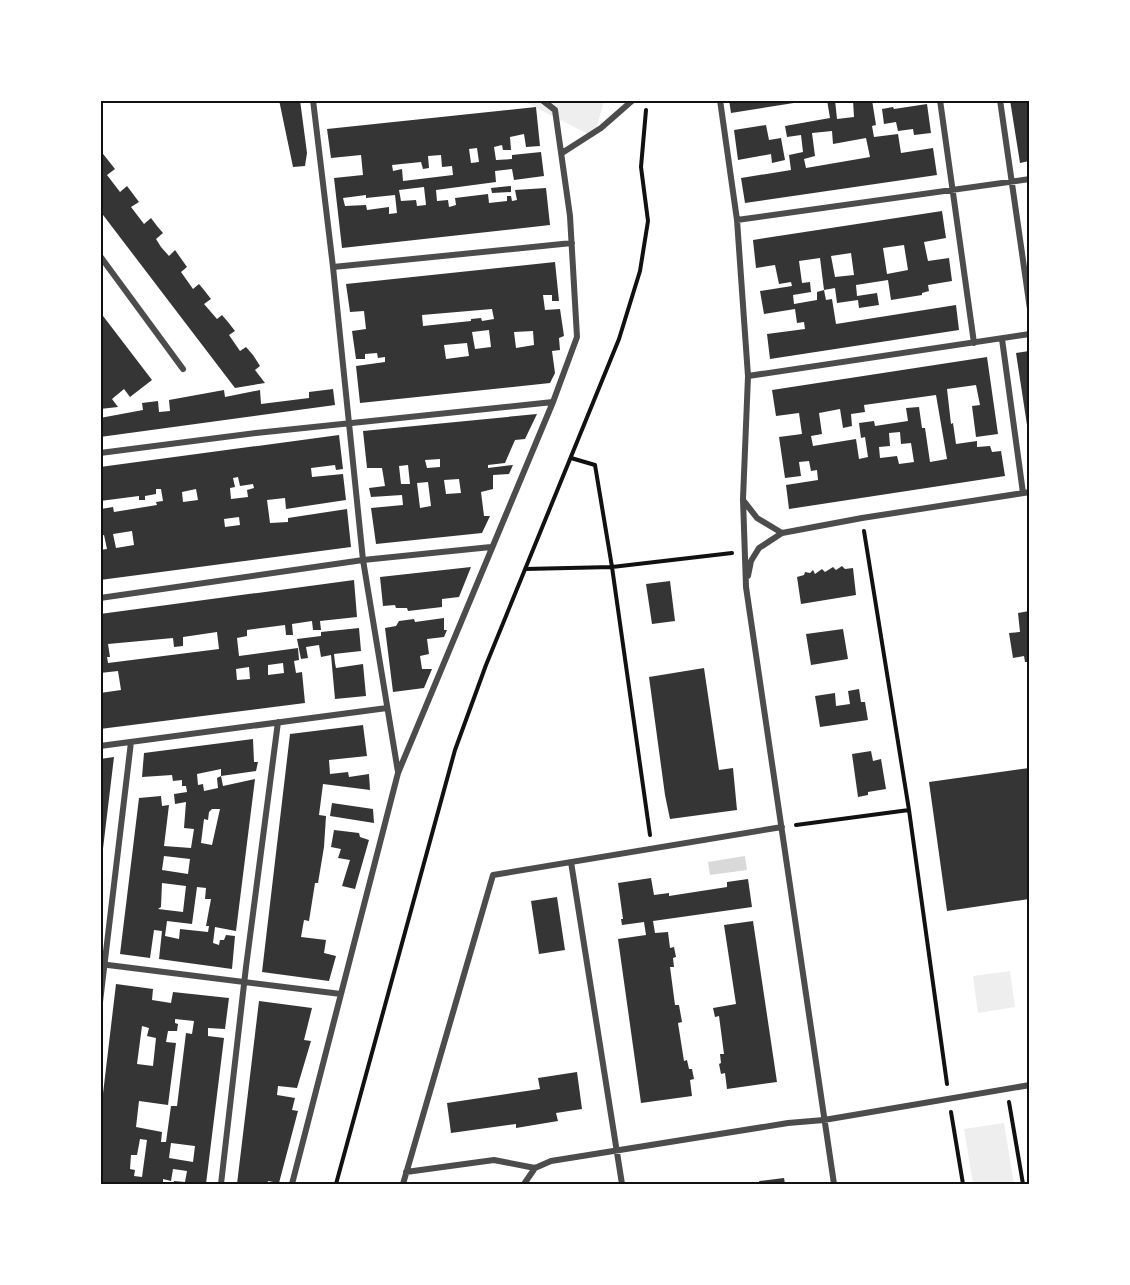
<svg xmlns="http://www.w3.org/2000/svg" width="1130" height="1285" viewBox="0 0 1130 1285" font-family="'DejaVu Sans',sans-serif">
  <style>
    .green { fill: #eee }
    .water { fill: #d9d9d9 }
    .building { fill: #353535; fill-rule: evenodd }
    .lines { fill: none; stroke-linecap: round; stroke-linejoin: round }
    .path { stroke: #111; stroke-width: 4 }
    .minor { stroke: #4c4c4c; stroke-width: 6 }
    .neatline { fill: none; stroke: #111; stroke-width: 2 }
  </style>
  <rect width="100%" height="100%" fill="#fff"/>
  <!-- green -->
  <path class="green" d="M523 101H604L594 137Z
    M1010 971 1015 1007 978 1013 973 976Z
    M1004 1123 1014 1184H973L964 1129Z"/>
  <!-- water -->
  <path class="water" d="M745 856 747 870 710 875 708 862Z"/>
  <!-- building -->
  <path class="building" d="M279 100H300L307 153 305 166 293 167Z
    M729 100H800V102L731 113Z
    M827 100H835L837 119 854 117 853 100H872L876 125 872 126 874 137 898 134 901 153 933 148 937 175 745 203 741 178 791 170 789 155 803 152 801 135 787 137 785 126 830 118ZM832 131 833 144 866 138 870 157 806 168 804 159 815 156 812 133Z
    M1010 100H1029V161L1020 163Z
    M927 104 931 133 914 135 913 129 898 131 896 122 884 124 882 109 893 107 894 109Z
    M536 107 540 146 526 147 524 134 510 137 511 150H503L502 145 494 147 496 160 512 159V155L541 152 544 176 514 180 512 169 495 171 496 182 436 190 437 201 448 200 449 207 456 205 455 198 488 194 489 203 507 201V196H511L512 201 517 200 515 190 546 188 550 225 342 248 334 178 363 175 361 155 331 158 327 129ZM477 148 479 162 471 163 469 149ZM441 155 442 167 452 166 453 175 403 181 402 169 393 171 392 165 421 162 423 169 429 168 428 156ZM424 187 426 205 417 206 416 200 401 201 399 190ZM366 195V198L395 195 397 213 389 214V207L367 210 366 205 345 206 343 198Z
    M766 125 769 140 781 138 785 160 772 163 771 154 738 160 734 130Z
    M100 150 115 169 107 175 120 192 127 186 139 202 131 207 144 224 151 218 157 226 163 233 156 239 161 247 169 256 175 250 187 267 181 272 193 289 199 284 204 290 211 299 204 304 217 319 222 315 228 322 235 331 229 335 240 351 246 347 253 355 260 366 255 370 265 383 235 388 100 211Z
    M511 186V192L492 193 491 188Z
    M942 211 946 238 924 242 928 261 949 258 952 281 928 285 929 291 922 293V295L891 300 888 280 856 285 857 296 877 293 879 305 859 308 858 300 837 303 835 288 824 290 820 258 799 261 802 283 810 282 811 292 793 295 794 304 817 300V292L824 290 826 300 832 299 836 324 956 305 959 330 770 359 767 334 805 329 804 322 797 323 795 309 764 314 760 291 792 286 791 282 779 284 775 265 756 268 753 240ZM904 245 908 270 887 274 883 248ZM851 253 854 275 835 277 831 256Z
    M555 262 559 301H552V295H543L545 310 560 309 564 336 559 338 560 350 552 351 555 373 550 383 360 403 356 366 385 362V357L378 358 377 353 365 354V359H356L352 331 366 329 364 311 350 312 346 284ZM492 309 494 319 482 321 481 318 471 319V321L423 326 422 315ZM489 330 491 347 475 349 472 332ZM533 331 534 345 516 348 514 332ZM467 343 469 356 446 359 444 345Z
    M100 312 152 380 130 397 124 389 112 399 118 407 100 409Z
    M1029 351V425H1027L1016 353Z
    M987 357 998 434 976 437 972 406 980 405 976 385 947 389 951 424 953 423 956 444 977 441V447L990 446 992 452 1001 451 1005 476 789 509 786 485 818 480 817 470 811 471 809 461 799 462 801 476 785 478 779 437 802 434 799 413 776 416 772 390ZM936 395 947 459 930 462 925 428H922L919 407 906 408 908 421 875 426 874 421 859 423 861 438 865 437 868 457 859 459 856 439 813 446 811 436 822 434 819 413 840 409 843 428 852 426 851 414 865 412 864 405ZM900 432 901 444 911 443 914 462 899 464 897 456 880 458 879 447 890 446 889 433Z
    M333 389 335 405 100 437V418L143 410 142 403 158 401 159 412 170 411 169 400 224 390 225 397 260 390 261 404 309 398V392Z
    M537 414 525 439 515 440 505 463 488 465V468L513 465 509 474 493 475V489L481 492 484 516H490L482 533 376 544 371 508 403 505 402 495 371 497 369 488 385 486 382 468H367L363 431ZM440 459V467L427 468 425 460ZM408 465 410 484H401L399 466ZM459 479 461 493 446 494 444 480ZM428 482 431 506 420 508 417 483Z
    M339 435 343 469 336 470 335 465 311 468 312 477 343 474 346 500 286 509 285 498 267 500 270 523 288 522V518L347 509 351 547 100 580V550L107 549 104 535 100 536 101 509 113 507 114 512 157 505 156 502 163 501 161 489H156V494L145 496V500H139V496L100 501V467ZM238 477 240 486 253 484 254 488 247 490 248 497 231 499 230 488 235 487 233 478ZM196 489 198 500 183 502 182 492ZM239 517 240 525 225 527 224 519ZM132 531 134 545 116 548 113 534Z
    M842 566 845 569 853 568 856 595 801 604 797 577 804 575 805 572 810 573 813 570 815 574 822 569 825 572 833 567 836 570Z
    M471 567 459 597 442 599V607L408 611 407 608H396L395 605 383 606 380 577Z
    M354 580 357 617 320 621 321 630H313L312 621 292 624 293 635H286L285 625 247 630V636L237 638 239 656 298 648 299 660 294 661 296 673 302 672 305 703 100 729V693L121 690 118 671 100 673V614ZM217 632 219 649 108 663 107 657H110L108 644 173 638 174 647 183 646V637ZM283 663 284 673 268 675V665ZM249 667 250 679 237 680 236 669Z
    M670 581 675 621 652 624 646 584Z
    M1029 611V662H1025L1024 656 1013 658 1009 633 1020 632 1018 613Z
    M444 618V630H447L444 637 427 639 429 654 420 656 422 669H432L424 688 393 692 385 628 396 626 399 621 414 619 415 622Z
    M359 628 361 651 334 654 335 663 336 668 363 664 366 696 335 699 331 655 321 657 319 645 306 647 308 658 301 659 297 639 321 636V632Z
    M843 629 848 659 811 665 806 634Z
    M704 668 719 770 733 768 737 810 670 819 665 795 649 677Z
    M859 689 861 702H865L868 720 820 727 815 696 835 693 836 706 850 704 848 691Z
    M363 725 367 756 329 760 330 774 348 772 349 777 369 774 370 790 323 784 319 815 326 816 324 847 318 883H315L309 921 304 920 301 937 326 940 324 953 336 956 329 981 262 972 290 734Z
    M253 739 254 762H258L256 771 221 776V769L197 774 198 785 203 784 204 791 218 788 217 778 221 776 223 786 255 779 236 931 215 927 213 943 219 945 220 940H224L226 935 235 936 232 969 159 959 162 931 154 930 150 958 120 954 139 798 161 796 162 806 169 805 164 846 191 848 194 829 184 828 186 802 175 804 174 794 187 792 186 786H182V780L173 781 172 775 142 777 144 753ZM212 809H220L212 845 201 843 204 819 208 820 209 812ZM164 856 190 859 188 874 162 870ZM162 883 186 886 183 912 158 909 161 907ZM197 887 206 888 205 899H211L206 926H209L208 932 180 929 179 939 165 936 167 921 192 924Z
    M871 751 873 761 881 759 886 789 868 792V795L858 797 852 754Z
    M114 757 102 857H100V759Z
    M1029 768V899L947 911 929 782Z
    M332 803 373 809 374 823 330 816Z
    M334 830 359 833 360 837 369 840 355 889 342 886 350 860 338 858 341 849 331 847Z
    M651 878 654 895 669 893V896L727 887V882L748 879 752 907 653 921 655 933 668 932 670 948 674 947 676 957 673 958 674 967H670L675 1005H679L682 1022 678 1023 684 1061 687 1060 689 1069H692L694 1079 690 1080 692 1096 641 1103 618 939 646 935 644 922 622 925 621 919H623L618 883Z
    M557 897 565 950 539 954 531 901Z
    M753 921 777 1082 727 1089 725 1073 721 1074 719 1064 721 1063 720 1054H724L719 1016 715 1017 713 1008 736 1004 724 925Z
    M116 984 153 989 152 1000 171 1003 173 992 229 998 225 1029 208 1028V1036L224 1038 206 1184H173L174 1181 185 1182 187 1171 173 1169 171 1181 163 1179V1184L100 1183V1119ZM175 1019 194 1021 192 1034 186 1033 177 1106H171L166 1142H161L162 1132 136 1127 139 1101 168 1105 176 1043 166 1042 168 1031H177L178 1024 175 1023ZM142 1026 149 1028 147 1036 156 1038 153 1066 137 1064ZM140 1139 147 1140 142 1177 134 1176 135 1170 130 1169 131 1155H137ZM171 1143 195 1146 193 1162 169 1158Z
    M259 1001 312 1008 304 1040 311 1041 297 1088 278 1086 277 1095 295 1098 292 1110 298 1111 279 1183 268 1181 267 1184H237Z
    M577 1072 582 1109 556 1113 558 1121 516 1128V1124L451 1133 447 1103 540 1089 538 1078Z
    M784 1178 785 1184H760L759 1181Z"/>
  <g class="lines">
    <!-- path -->
    <path class="path" d="M571 458 595 465 612 567 650 835
      M864 531 909 810 947 1084
      M525 569 612 567 732 553
      M796 825 909 810
      M1009 1102 1023 1184
      M951 1112 963 1184
      M336 1184 455 750 486 665 619 339 640 271 648 221 641 167 646 110"/>
    <!-- minor -->
    <path class="minor" d="M313 100 333 267 363 560 398 772
      M720 100 737 220 748 376 743 499 746 587 834 1184
      M940 100 974 343
      M1000 100 1030 309
      M562 153 601 128 633 100
      M737 220 1030 179
      M100 256 183 369
      M333 267 572 243
      M1002 339 1023 493
      M748 376 1030 334
      M100 453 256 433 553 402
      M743 500 757 518 782 533
      M748 576 751 561 759 548 782 533 862 518 1030 492
      M100 598 363 560 491 547
      M100 746 387 708
      M571 862 622 1184
      M100 964 341 994
      M100 1002 131 742
      M535 1168 551 1161 788 1123 824 1120 1030 1085
      M406 1172 494 1160 535 1168
      M221 1184 246 967 278 722
      M292 1184 398 773 553 402 577 337 570 216 555 110 542 100
      M403 1184 493 875 782 827
      M524 1184 535 1168"/>
  </g>
  <!-- border -->
  <rect width="1130" height="1285" fill="none" stroke="#ffffff" stroke-width="204"/>
  <rect x="102" y="102" width="926" height="1081" class="neatline"/>
</svg>
